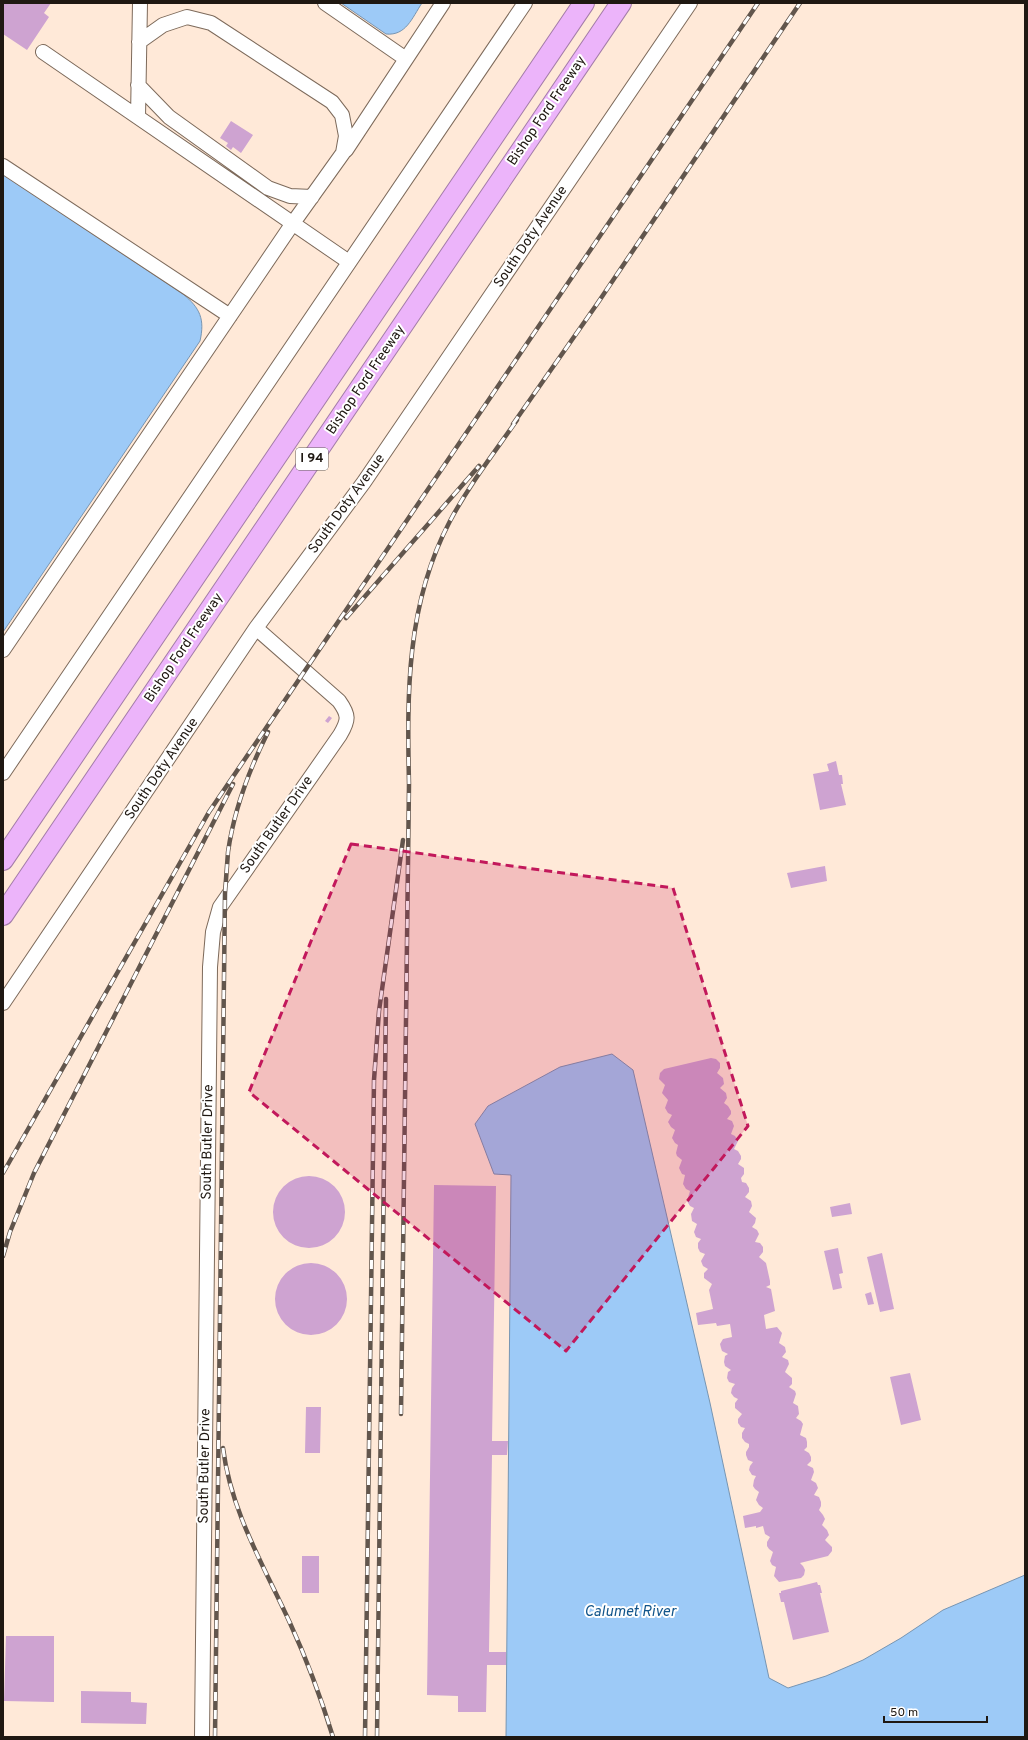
<svg xmlns="http://www.w3.org/2000/svg" width="1028" height="1740" viewBox="0 0 1028 1740" font-family="Overpass,sans-serif">
  <style>
    .water { fill: #9dcaf7; stroke: #7795b2 }
    .building { fill: #cea3d1 }
    .lines { fill: none; stroke-linecap: round; stroke-linejoin: round }
    .minor-casing { stroke: #7d6a5b; stroke-width: 16 }
    .highway-casing { stroke: #a47da9; stroke-width: 22 }
    .minor { stroke: #fff; stroke-width: 14 }
    .highway { stroke: #ecb4fa; stroke-width: 20 }
    .rail-casing { stroke: #62564d; stroke-width: 4.5 }
    .rail { stroke: #fff; stroke-width: 3; stroke-dasharray: 9; stroke-linecap: butt }
    .marked { fill: #c2185b; fill-opacity: 0.2; stroke: #c2185b; stroke-width: 3; stroke-dasharray: 8 5; stroke-linejoin: round }
    .labels { text-anchor: middle; dominant-baseline: central; stroke-width: 4; stroke-linejoin: round; paint-order: stroke }
    .shield { fill: #fff; stroke: #625d59; stroke-width: 1 }
    .shield-label { font-size: 13px; font-weight: bold; fill: #1f1812 }
    .street-label { font-size: 14px; fill: #1f1812; stroke: #fff }
    .water-label { font-size: 15px; font-style: italic; fill: #12558b; stroke: #fff }
  </style>
  <rect width="100%" height="100%" fill="#ffe9d8"/>
  <!-- water -->
  <path class="water" d="M341 3H422C412 18 406 36 386 34Z
    M3 174 183 294C200 308 205 319 200 341L3 632Z
    M612 1054 633 1070 710 1403 769 1678 788 1688 826 1676 863 1660 901 1638 943 1610 1025 1575V1737H506L511 1175 494 1174 475 1124 488 1106 560 1067Z"/>
  <!-- building -->
  <path class="building" d="M3 3H51L44 13 49 17 27 50 3 34Z
    M231 121 253 135 241 153 233 147 231 150 226 146 228 143 220 138Z
    M329 716 332 718 328 723 325 721Z
    M836 761 839 775H842L843 784H841L846 805 820 810 813 774 829 771 827 764Z
    M825 866 827 881 791 888 787 873Z
    M711 1058 716 1059 720 1063V1068L717 1073 723 1078 724 1084 720 1088 726 1093 727 1098 724 1103 728 1106 731 1111V1114L727 1119 732 1121 734 1126 731 1134 735 1136 738 1141 734 1149 738 1151 741 1156V1159L738 1164 744 1168V1174L741 1178 742 1182 746 1183 749 1188V1192L745 1197 751 1201 752 1206 749 1212 756 1218 755 1223 752 1227 757 1230 759 1234 755 1242 760 1243 763 1247V1252L759 1257 766 1263 770 1281V1285L766 1287 771 1289 775 1311 764 1315 766 1329 777 1327 782 1333 779 1343 785 1347 786 1352 782 1357 788 1360 789 1364 785 1372 792 1378V1384L789 1387 795 1391 796 1394 793 1403 798 1406 799 1414 796 1418 801 1421 803 1424 800 1435 806 1438 807 1442V1447L804 1450 809 1453 811 1457V1461L807 1465 813 1468 814 1472 811 1480 816 1483 818 1488 814 1495 819 1497 821 1502V1506L819 1510 823 1515 825 1519 822 1525 827 1530 829 1535 825 1540 832 1547V1551L828 1556 800 1563 803 1566 805 1570 804 1575 801 1578 779 1582 774 1576 776 1567 772 1565 770 1561 773 1552 769 1549 767 1546V1542L770 1537 765 1534 763 1526 756 1528V1526L745 1528 743 1516 760 1512 763 1508 759 1505 756 1500 759 1492 755 1489 753 1486 754 1480 756 1476 752 1475 749 1470 750 1466 753 1462 748 1460 746 1455V1452L749 1447V1444L745 1442 742 1438V1433L745 1428 741 1427 738 1423V1419L742 1414 735 1408V1403L738 1399 734 1397 731 1393 732 1388 735 1384 729 1382 727 1378 728 1372 731 1370 725 1366 724 1362 725 1356 728 1354 722 1351 721 1348 720 1344 723 1339 732 1337 730 1324 717 1326 716 1323 698 1325 696 1313 713 1309 709 1290 712 1284 704 1278V1273L708 1269 703 1266 701 1261 705 1254 700 1252 698 1248V1243L701 1239 696 1237 694 1232 697 1224 692 1221 691 1214 694 1208 690 1206 687 1201 690 1191 686 1189 683 1184 685 1175 682 1174 679 1168 682 1160 677 1156 676 1153 678 1145 675 1143 672 1138 675 1130 671 1127 668 1122 672 1115 668 1113 665 1108 668 1100 662 1093 665 1085 659 1079 660 1073 664 1069Z
    M273 1212a36 36 0 1 1 72 0a36 36 0 1 1-72 0Z
    M434 1185 496 1186 492 1441H508L507 1455H492L489 1652H506V1665H487L486 1712H458V1696L427 1695Z
    M850 1203 852 1214 832 1217 830 1207Z
    M838 1248 843 1273 839 1274 842 1288 833 1290 824 1251Z
    M882 1253 894 1309 880 1312 867 1257Z
    M275 1299a36 36 0 1 1 72 0a36 36 0 1 1-72 0Z
    M871 1292 874 1304 868 1305 865 1294Z
    M910 1373 921 1420 901 1425 890 1377Z
    M306 1407H321L320 1453H305Z
    M302 1556H319V1593H302Z
    M817 1582 818 1585H820L822 1593H820L829 1632 793 1640 784 1602H781L779 1593H781V1591Z
    M6 1636H54V1702L4 1701Z
    M81 1691 131 1692V1702L147 1703 146 1724 81 1723Z"/>
  <g class="lines">
    <defs>
      <path id="minor" d="M325 3 406 59
        M43 52 349 262
        M138 85 169 117 268 188 290 196 312 197
        M138 117 140 3
        M346 150 443 3
        M3 166 230 316
        M3 650 293 223 343 153 346 136 342 115 332 102 211 23 187 17 163 25 139 42
        M3 773 525 3
        M3 1003 256 628 364 482 690 3
        M202 1737 210 967 213 932 220 907 340 735C349 720 349 715 339 701L256 628"/>
      <path id="highway" d="M3 860 584 3
        M3 915 621 3"/>
    </defs>
    <!-- minor casing -->
    <use href="#minor" class="minor-casing"/>
    <!-- highway casing -->
    <use href="#highway" class="highway-casing"/>
    <!-- minor -->
    <use href="#minor" class="minor"/>
    <!-- highway -->
    <use href="#highway" class="highway"/>
    <defs>
      <path id="rail" d="M513 424 597 304 800 3
        M346 618 479 466
        M3 1173 209 812 758 3
        M3 1256 10 1232 34 1173 233 784
        M401 1414 409 784C407 694 406 604 450 521 469 485 494 453 517 420
        M223 1448C231 1512 264 1566 290 1623 307 1660 321 1698 333 1737
        M215 1737 225 893C226 879 227 866 228 852 234 810 249 770 268 732
        M365 1737 374 1080 379 1011 403 840
        M377 1737 386 999"/>
    </defs>
    <!-- rail casing -->
    <use href="#rail" class="rail-casing"/>
    <!-- rail -->
    <use href="#rail" class="rail"/>
  </g>
  <!-- marked area -->
  <path class="marked" d="M351 844 673 888 748 1126 566 1351 249 1092Z"/>
  <g class="labels">
    <!-- shield labels -->
    <rect class="shield" x="296" y="448" width="32" height="22" rx="3"/>
    <g class="shield-label">
      <text x="312" y="459">I 94</text>
    </g>
    <!-- street labels -->
    <g class="street-label">
      <text transform="translate(547 111) rotate(-56)">Bishop Ford Freeway</text>
      <text transform="translate(531 237) rotate(-56)">South Doty Avenue</text>
      <text transform="translate(366 380) rotate(-56)">Bishop Ford Freeway</text>
      <text transform="translate(347 504) rotate(-54)">South Doty Avenue</text>
      <text transform="translate(184 648) rotate(-56)">Bishop Ford Freeway</text>
      <text transform="translate(162 769) rotate(-56)">South Doty Avenue</text>
      <text transform="translate(277 825) rotate(-55)">South Butler Drive</text>
      <text transform="translate(208 1142) rotate(-89)">South Butler Drive</text>
      <text transform="translate(205 1466) rotate(-89)">South Butler Drive</text>
    </g>
    <!-- water labels -->
    <g class="water-label">
      <text x="630" y="1612">Calumet River</text>
    </g>
  </g>
  <!-- border -->
  <rect width="1028" height="1740" fill="none" stroke="#1f1812" stroke-width="8"/>
  <!-- scale -->
  <path d="M884 1716v6h103v-6" fill="none" stroke="#1f1812" stroke-width="2"/>
  <text x="890" y="1716" font-size="12" fill="#1f1812" stroke="#ffffff" stroke-width="3" paint-order="stroke">50 m</text>
</svg>
